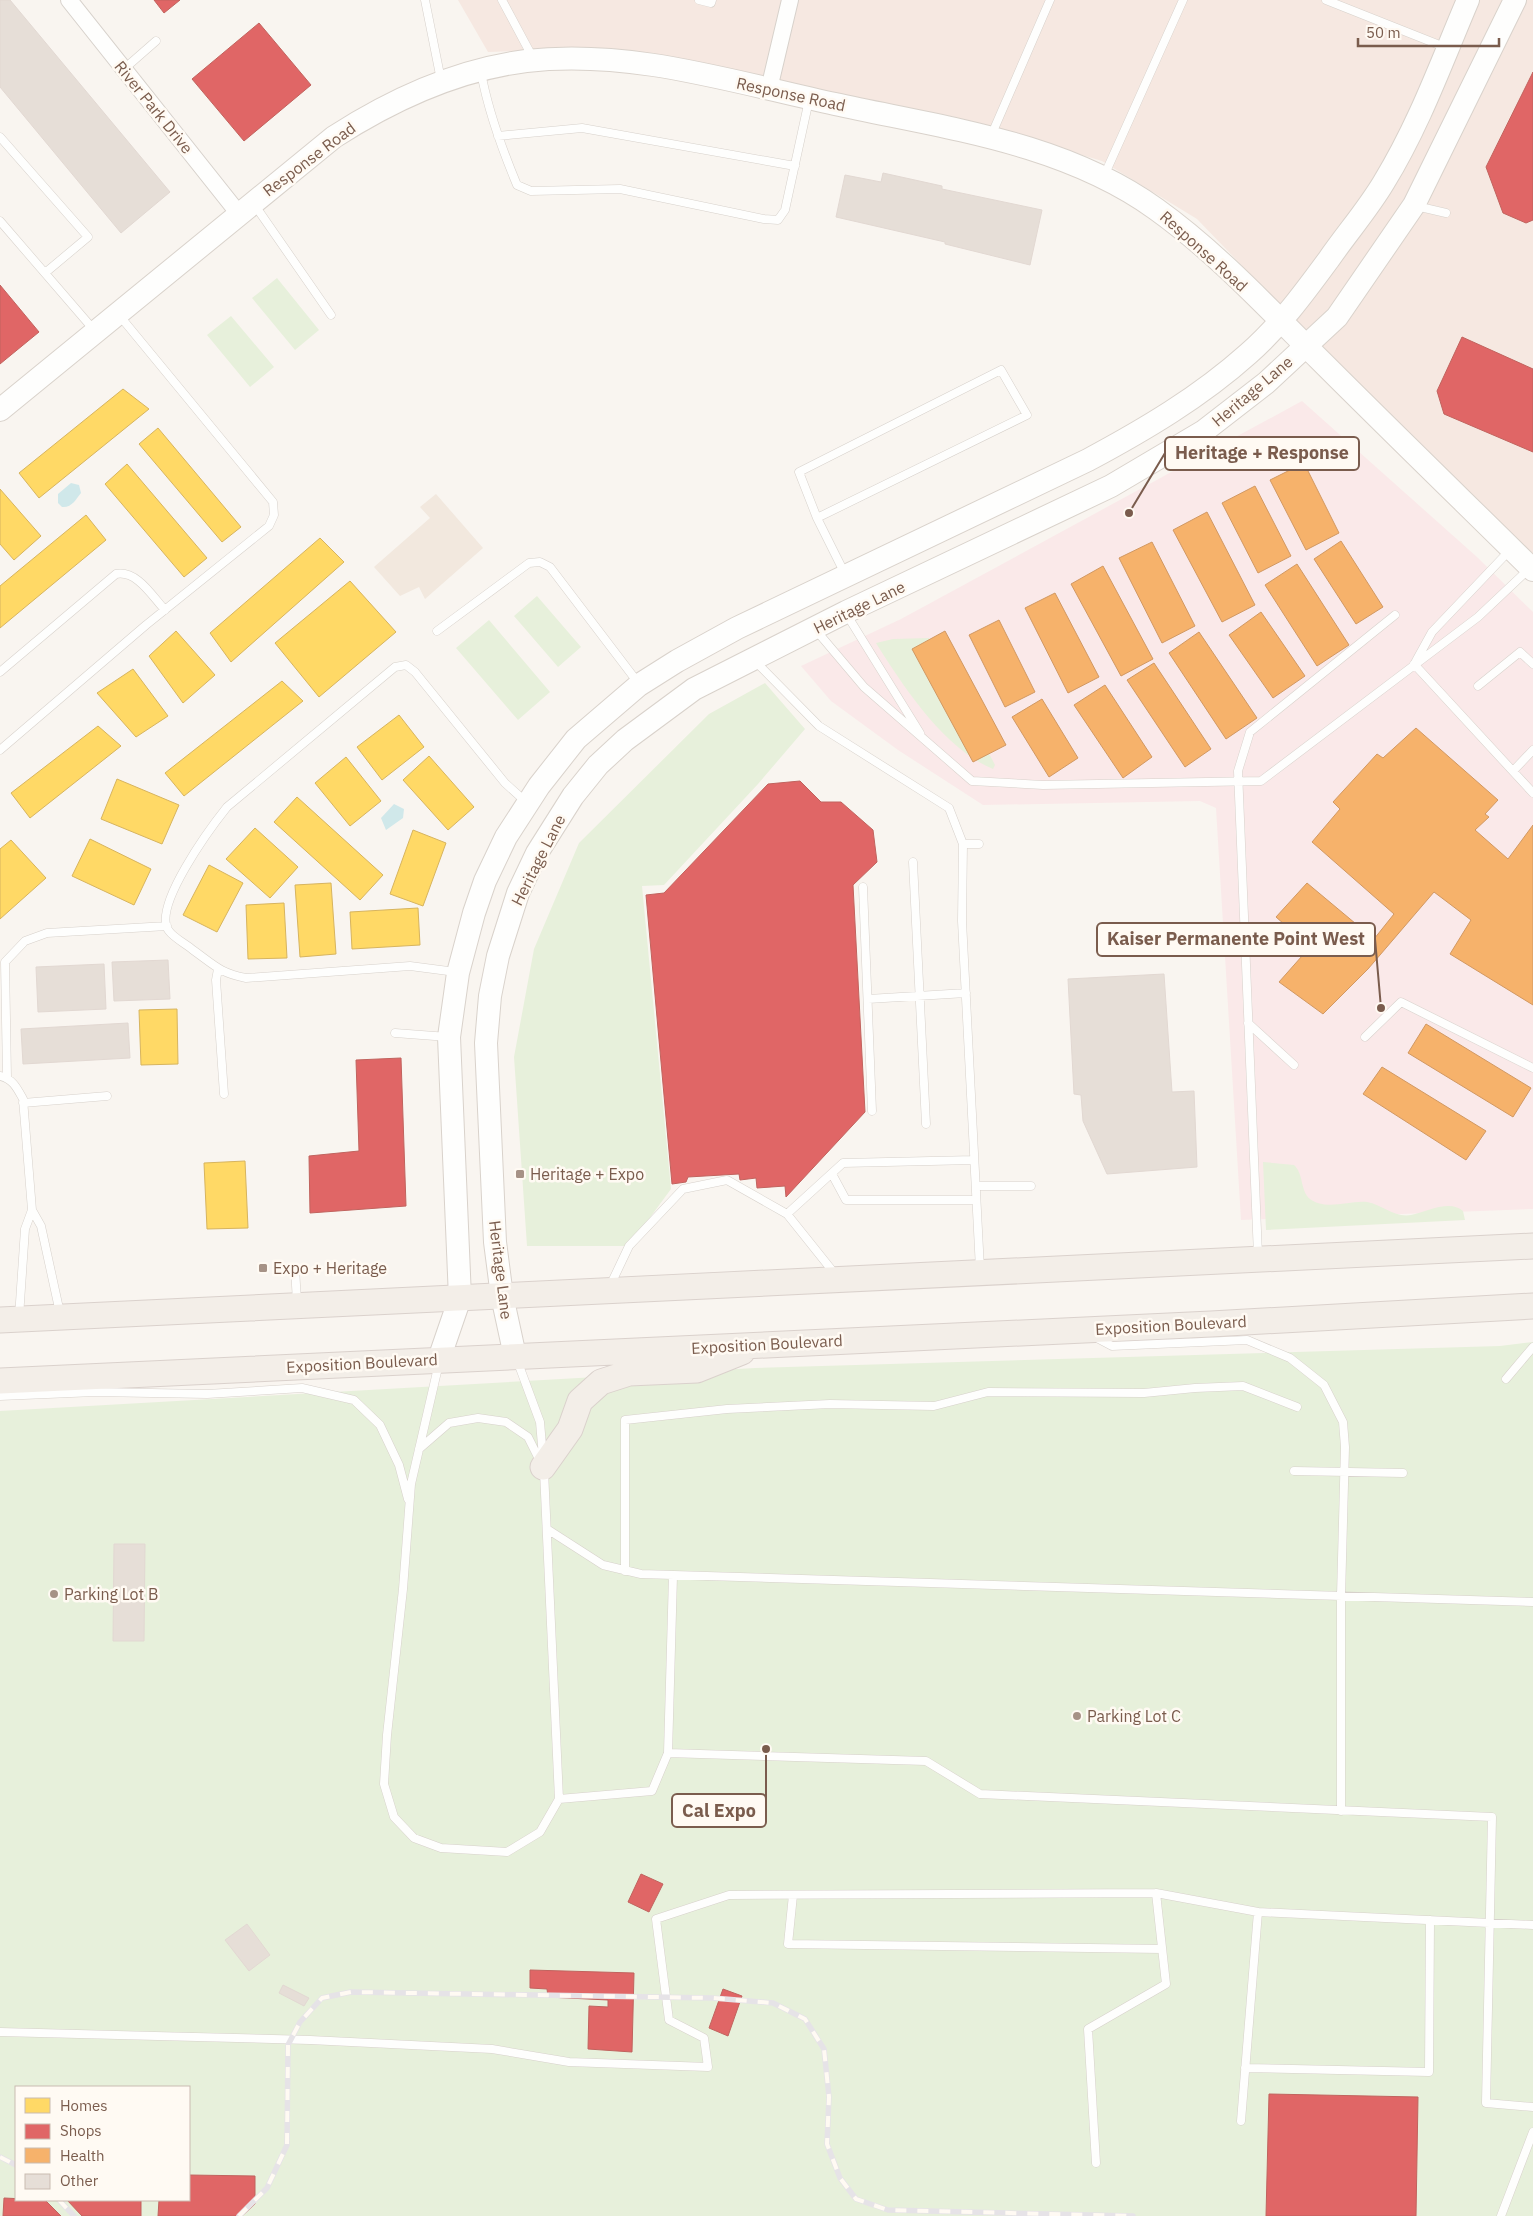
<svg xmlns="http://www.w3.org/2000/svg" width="1533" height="2216" viewBox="0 0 1533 2216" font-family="'IBM Plex Sans',sans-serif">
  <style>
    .residential { fill: #f2e8de }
    .commercial { fill: #f6e8e1 }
    .medical { fill: #fae9e9 }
    .green { fill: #e7f0db; fill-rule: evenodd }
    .water { fill: #d0e8ea }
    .homes { fill: #ffd966; stroke: #d7b45e }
    .shops { fill: #e06666; stroke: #c1635e }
    .health { fill: #f6b26b; stroke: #d19862 }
    .building { fill: #e6ded7; stroke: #e2d8d2 }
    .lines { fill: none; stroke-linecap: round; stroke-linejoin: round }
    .lane-casing { stroke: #d7d1cb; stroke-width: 9 }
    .street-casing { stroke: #d7d1cb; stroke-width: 18 }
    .secondary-casing { stroke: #d9d2cb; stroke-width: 24 }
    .primary-casing { stroke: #dad1cc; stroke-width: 27 }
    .lane { stroke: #fefefd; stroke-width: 8 }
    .street { stroke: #fefefd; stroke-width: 16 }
    .secondary { stroke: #fefefd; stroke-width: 22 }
    .primary { stroke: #f3eee8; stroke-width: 25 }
    .rail-casing { stroke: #e6e3e7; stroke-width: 5.5 }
    .rail { stroke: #fffaf3; stroke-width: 4; stroke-dasharray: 11; stroke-linecap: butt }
    .poi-dot { fill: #a69286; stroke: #fffaf3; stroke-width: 2 }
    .labels { text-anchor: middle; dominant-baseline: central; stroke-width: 5; stroke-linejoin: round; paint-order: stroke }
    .street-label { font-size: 16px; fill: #7a5c4d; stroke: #fffaf3 }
    .poi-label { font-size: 16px; fill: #7a5c4d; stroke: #fffaf3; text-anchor: start }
    .leader { fill: none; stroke: #7a5c4d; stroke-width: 2 }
    .callout-dot { fill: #7a5c4d; stroke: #fffaf3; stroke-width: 2 }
    .callout { fill: #fffaf3; stroke: #7a5c4d; stroke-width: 2 }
    .callout-label { font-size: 18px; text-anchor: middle; font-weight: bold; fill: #7a5c4d }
  </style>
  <rect width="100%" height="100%" fill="#f9f5f0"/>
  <!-- residential -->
  <path class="residential" d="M436 494 483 548 425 599 419 587 400 596 374 567 430 518 420 507Z"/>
  <!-- commercial -->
  <path class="commercial" d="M458 0H1533V573L1306 332 1197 219 1102 161 955 117 611 48 488 52Z"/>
  <!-- medical -->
  <path class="medical" d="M1302 401 1477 557 1533 612V1209L1241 1220 1216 808 1200 801 983 805 898 750 831 701 801 666 901 619Z"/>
  <!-- green -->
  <path class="green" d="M277 278 319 330 295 350 252 298Z
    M231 316 274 367 250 387 207 335Z
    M537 596 581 647 558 667 514 616Z
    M489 620 550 692 518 720 456 648Z
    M929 638 995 765 993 769C944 749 903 686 876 643L893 639Z
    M765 683 805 729 758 784 664 885 642 886 671 1189 629 1246H527L514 1057 534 949 579 843 709 714Z
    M1263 1162 1294 1165C1304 1174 1300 1191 1310 1199 1326 1211 1350 1200 1367 1202 1383 1205 1395 1218 1411 1215 1426 1212 1450 1199 1463 1211L1465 1220 1266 1230Z
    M1533 1342V2216H0V1411L755 1368 1500 1346ZM16 2087H189V2200H16Z"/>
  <!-- water -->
  <path class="water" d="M71 483 79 485 81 493C76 499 72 508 62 507L58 503V494Z
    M394 804 404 809 403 818 386 830 381 818Z"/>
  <!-- homes -->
  <path class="homes" d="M123 389 149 409 39 498 19 473Z
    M158 428 241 527 222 542 139 444Z
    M127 464 207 558 184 577 105 484Z
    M0 489 41 536 14 560 0 544Z
    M86 515 106 540 0 628V586Z
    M320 538 344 562 231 662 210 633Z
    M350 581 396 632 319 697 275 643Z
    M176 631 215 675 183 703 149 656Z
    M133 669 168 716 136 737 97 693Z
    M282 681 303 701 184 796 165 773Z
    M399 715 424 747 382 780 357 747Z
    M98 726 121 746 30 818 11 793Z
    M429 756 474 807 448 830 403 780Z
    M346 757 381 801 350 826 315 783Z
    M117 779 179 805 162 844 101 819Z
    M297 797 383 875 360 900 274 822Z
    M255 828 298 867 270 898 226 859Z
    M413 830 446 843 423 906 390 894Z
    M90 839 151 869 134 905 72 876Z
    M11 840 46 878 0 919V849Z
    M209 865 243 883 217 932 183 915Z
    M331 883 336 954 300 957 295 885Z
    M284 903 287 958 248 959 246 905Z
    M418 908 420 945 352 949 350 912Z
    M177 1009 178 1064 141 1065 139 1010Z
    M245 1161 248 1228 207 1229 204 1163Z"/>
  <!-- shops -->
  <path class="shops" d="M154 0H180L164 13Z
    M259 23 311 85 244 141 192 79Z
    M1533 72V220L1526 223 1503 213 1486 167Z
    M0 285 39 332 0 364Z
    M1462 337 1533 369V452L1444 414 1437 391Z
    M800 781 821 802H841L873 830 877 862 853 885 865 1112 786 1197 785 1186 757 1188 756 1178 740 1180 739 1174 688 1177 686 1182 672 1184 646 895 664 893 768 784Z
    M401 1058 406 1206 310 1213 309 1156 359 1151 356 1060Z
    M641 1874 663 1884 649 1912 628 1902Z
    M530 1970 634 1973 632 2052 588 2049 589 2006 608 2007V2000L548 1997 547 1989 530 1988Z
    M723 1989 742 1996 728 2036 709 2028Z
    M1269 2094 1418 2097 1416 2216H1266Z
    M189 2175 255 2176V2204L242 2216H158L159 2200H189Z
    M4 2198 45 2200 61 2216H3Z
    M67 2200H141V2216H82Z"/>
  <!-- health -->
  <path class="health" d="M1304 463 1339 533 1306 550 1270 480Z
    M1255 486 1291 556 1258 573 1222 503Z
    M1207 512 1255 605 1222 622 1173 530Z
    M1341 541 1383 607 1356 624 1314 559Z
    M1152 542 1195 626 1162 643 1119 558Z
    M1297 564 1349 645 1317 666 1265 585Z
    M1103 566 1153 659 1121 676 1071 584Z
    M1055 593 1099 677 1068 693 1025 608Z
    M1261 612 1305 676 1273 698 1229 635Z
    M999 620 1035 692 1005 707 969 635Z
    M945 631 1006 745 973 762 912 649Z
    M1199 632 1257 718 1226 739 1169 653Z
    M1154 663 1211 749 1185 767 1127 680Z
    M1105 685 1152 757 1123 778 1074 705Z
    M1042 699 1078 758 1049 777 1012 717Z
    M1416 728 1498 800 1485 814 1489 817 1475 830 1508 859 1533 825V1005L1450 954 1471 920 1434 892 1368 969 1323 1014 1279 982 1310 947 1276 917 1307 883 1374 939 1394 914 1312 842 1340 809 1333 802 1377 754 1383 758Z
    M1426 1024 1531 1088 1513 1117 1408 1053Z
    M1382 1067 1486 1131 1466 1160 1363 1094Z"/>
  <!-- building -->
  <path class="building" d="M0 0H10L170 192 121 233 0 87Z
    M883 173 942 186V189L1042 210 1030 265 945 244V242L836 217 845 175 881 182Z
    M168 960 170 999 114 1001 112 962Z
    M104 964 106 1009 38 1012 36 967Z
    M1164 974 1172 1092 1194 1091 1197 1167 1107 1174 1083 1121 1081 1095 1074 1094 1068 979Z
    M128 1023 130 1058 23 1064 21 1029Z
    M114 1544H145L144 1641H113Z
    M247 1924 270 1955 249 1971 225 1940Z
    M283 1985 309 1998 304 2006 279 1993Z"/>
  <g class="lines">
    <defs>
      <path id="lane" d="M425 0 441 80
        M502 0 533 58
        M699 0 711 3 712 0
        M1326 0 1447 48
        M124 69 156 41
        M481 72C488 111 502 149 517 185L531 191 620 189 764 219 778 220 785 210 809 100
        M498 136 582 128 795 166
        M991 136 1050 0
        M0 137 88 237 45 273
        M1104 176 1183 0
        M254 204 331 315
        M1416 206 1446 213
        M0 221 94 330
        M817 518 799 472 1001 370 1027 415 817 518 845 574
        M847 615 920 733
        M815 629 864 687 972 781 1043 785 1261 781 1478 617 1529 569
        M437 631 529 563 540 562 550 567 639 684
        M755 661 819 726 949 808 963 844 962 921 980 1269
        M1416 661 1432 632 1510 550
        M1414 664 1533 793
        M0 672 116 574C137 570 152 596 165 610
        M1478 686 1520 652 1533 664
        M0 750 146 625 269 526 274 515 273 502 119 315
        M1513 771 1533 750
        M963 844H979
        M913 862 926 1124
        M863 887 872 1111
        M218 969 216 980 224 1094
        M456 972 410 966 246 978C220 973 214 965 193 950 186 944 174 938 169 931 151 908 211 827 227 807L395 667 406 665 415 672 505 783 526 802
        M868 999 966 993
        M1248 1023 1294 1065
        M395 1033 448 1037
        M1365 1037 1401 1002 1533 1068
        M0 1076C13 1079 17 1088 23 1099L32 1210 41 1226 60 1313
        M7 1077 5 962 25 941 47 933 167 926
        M23 1103 107 1096
        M832 1174 846 1200H976
        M976 1186H1031
        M787 1214 843 1163 974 1160
        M1258 1255 1238 771 1250 732 1395 615
        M295 1268 297 1302
        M610 1286 629 1246 683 1189 727 1180 787 1214 835 1274
        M19 1317 25 1229 32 1210
        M1095 1337 1112 1346 1247 1340 1290 1358 1324 1385 1343 1422 1345 1447 1341 1596V1811
        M517 1360 540 1422 543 1457
        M439 1363 411 1484 403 1589 387 1735 384 1784 394 1817 414 1838 441 1848 507 1852 540 1832 559 1799 544 1471
        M1506 1379 1533 1347
        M0 1396 95 1392 207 1394 302 1388 354 1400 380 1425 399 1465 408 1499
        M419 1449 449 1423 478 1418 506 1422 528 1437 541 1463
        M1294 1471 1403 1473
        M547 1529 603 1565 641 1574 1533 1602
        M625 1571V1420L727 1409 830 1404 934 1406 988 1392 1144 1393 1195 1388 1243 1386 1297 1407
        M668 1753 673 1576
        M559 1799 652 1791 668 1753 926 1761 980 1794 1492 1817 1486 2103 1533 2107
        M1156 1893 1258 1912
        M793 1895 788 1944 1162 1949
        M0 2032 310 2040 492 2049 569 2062 708 2067 704 2038 669 2020 656 1919 729 1895 1156 1893 1166 1984 1088 2029 1096 2163
        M1245 2068 1429 2072 1430 1920
        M1241 2121 1258 1912 1533 1925
        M1501 2216 1533 2132"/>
      <path id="street" d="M69 0 239 214
        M769 89 790 0"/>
      <path id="secondary" d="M0 410 334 137C393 99 456 70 526 61 631 49 733 82 835 104 944 128 1063 142 1156 209 1216 252 1268 308 1320 360 1390 430 1462 500 1533 570
        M515 1356 502 1296 495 1242 486 1043 490 996 498 956 518 893 537 853 573 796 598 765 625 740 694 689 846 612 1111 486 1204 431 1266 383 1337 317 1414 205 1515 0
        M439 1359 460 1298 449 1037 458 973 474 913 485 881 506 837 539 786 576 739 639 685 677 661 737 628 1088 460C1144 430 1200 397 1248 354 1280 326 1304 293 1329 259 1347 233 1368 209 1384 182 1419 125 1442 61 1468 0"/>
      <path id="primary" d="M0 1320 1533 1246
        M0 1381 1211 1324 1533 1306
        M543 1467 570 1429 580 1401 601 1382 629 1373 697 1370 742 1352"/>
    </defs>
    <!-- lane casing -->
    <use href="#lane" class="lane-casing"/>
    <!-- street casing -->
    <use href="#street" class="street-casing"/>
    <!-- secondary casing -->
    <use href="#secondary" class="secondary-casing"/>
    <!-- primary casing -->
    <use href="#primary" class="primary-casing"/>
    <!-- lane -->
    <use href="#lane" class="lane"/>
    <!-- street -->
    <use href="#street" class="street"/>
    <!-- secondary -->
    <use href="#secondary" class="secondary"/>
    <!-- primary -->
    <use href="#primary" class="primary"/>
    <defs>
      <path id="rail" d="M0 2157 16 2165
        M59 2200 74 2216
        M239 2216 267 2188 287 2145 288 2045 300 2022 322 1998 351 1992 713 1998 773 2003 805 2019 824 2049 829 2097 827 2144 840 2178 856 2199 888 2210 1133 2216"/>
    </defs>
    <!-- rail casing -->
    <use href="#rail" class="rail-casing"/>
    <!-- rail -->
    <use href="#rail" class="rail"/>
  </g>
  <!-- markers -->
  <g class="poi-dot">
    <rect x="515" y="1169" width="10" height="10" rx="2.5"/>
    <rect x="258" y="1263" width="10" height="10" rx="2.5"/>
    <circle cx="54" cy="1594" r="5"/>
    <circle cx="1077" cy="1716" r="5"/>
  </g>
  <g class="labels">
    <!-- street labels -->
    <g class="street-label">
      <text transform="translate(791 94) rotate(12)">Response Road</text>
      <text transform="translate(154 107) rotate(51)">River Park Drive</text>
      <text transform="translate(309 159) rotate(-37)">Response Road</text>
      <text transform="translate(1204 251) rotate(42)">Response Road</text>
      <text transform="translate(1252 391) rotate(-40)">Heritage Lane</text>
      <text transform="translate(859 607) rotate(-26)">Heritage Lane</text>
      <text transform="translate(538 860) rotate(-63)">Heritage Lane</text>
      <text transform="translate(501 1270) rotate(83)">Heritage Lane</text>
      <text transform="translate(1171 1325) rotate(-3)">Exposition Boulevard</text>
      <text transform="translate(767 1344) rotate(-3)">Exposition Boulevard</text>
      <text transform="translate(362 1363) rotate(-3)">Exposition Boulevard</text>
    </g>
    <!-- poi labels -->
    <g class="poi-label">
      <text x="530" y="1174">Heritage + Expo</text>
      <text x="273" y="1268">Expo + Heritage</text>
      <text x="64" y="1594">Parking Lot B</text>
      <text x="1087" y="1716">Parking Lot C</text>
    </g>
  </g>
  <!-- callouts -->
  <path class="leader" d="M1129 513L1165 453M1381 1008L1375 939M766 1749L766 1811"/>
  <g class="callout-dot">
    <circle cx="1129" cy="513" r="5"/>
    <circle cx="1381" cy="1008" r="5"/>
    <circle cx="766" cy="1749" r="5"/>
  </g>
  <g class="callout">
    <rect x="1165" y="437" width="194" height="33" rx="5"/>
    <rect x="1097" y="923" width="278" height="33" rx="5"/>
    <rect x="672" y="1794" width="94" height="33" rx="5"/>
  </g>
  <g class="callout-label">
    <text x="1262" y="459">Heritage + Response</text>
    <text x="1236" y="945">Kaiser Permanente Point West</text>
    <text x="719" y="1817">Cal Expo</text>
  </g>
  <!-- legend -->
  <rect x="15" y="2086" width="175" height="115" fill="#fffaf3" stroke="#cabbb1"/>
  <rect x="25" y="2098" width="25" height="15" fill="#ffd966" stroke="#cabbb1"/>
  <text x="60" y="2111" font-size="15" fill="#7a5c4d">Homes</text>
  <rect x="25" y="2124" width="25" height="15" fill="#e06666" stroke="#cabbb1"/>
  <text x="60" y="2136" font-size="15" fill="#7a5c4d">Shops</text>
  <rect x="25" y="2148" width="25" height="15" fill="#f6b26b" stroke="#cabbb1"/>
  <text x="60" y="2161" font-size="15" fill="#7a5c4d">Health</text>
  <rect x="25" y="2174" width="25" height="15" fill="#e6ded7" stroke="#cabbb1"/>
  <text x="60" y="2186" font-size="15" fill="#7a5c4d">Other</text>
  <!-- scale -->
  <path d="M1358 38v8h141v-8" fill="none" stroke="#7a5c4d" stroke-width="2.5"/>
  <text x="1366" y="38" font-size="15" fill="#7a5c4d" stroke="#fffaf3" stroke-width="4" paint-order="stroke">50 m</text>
</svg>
